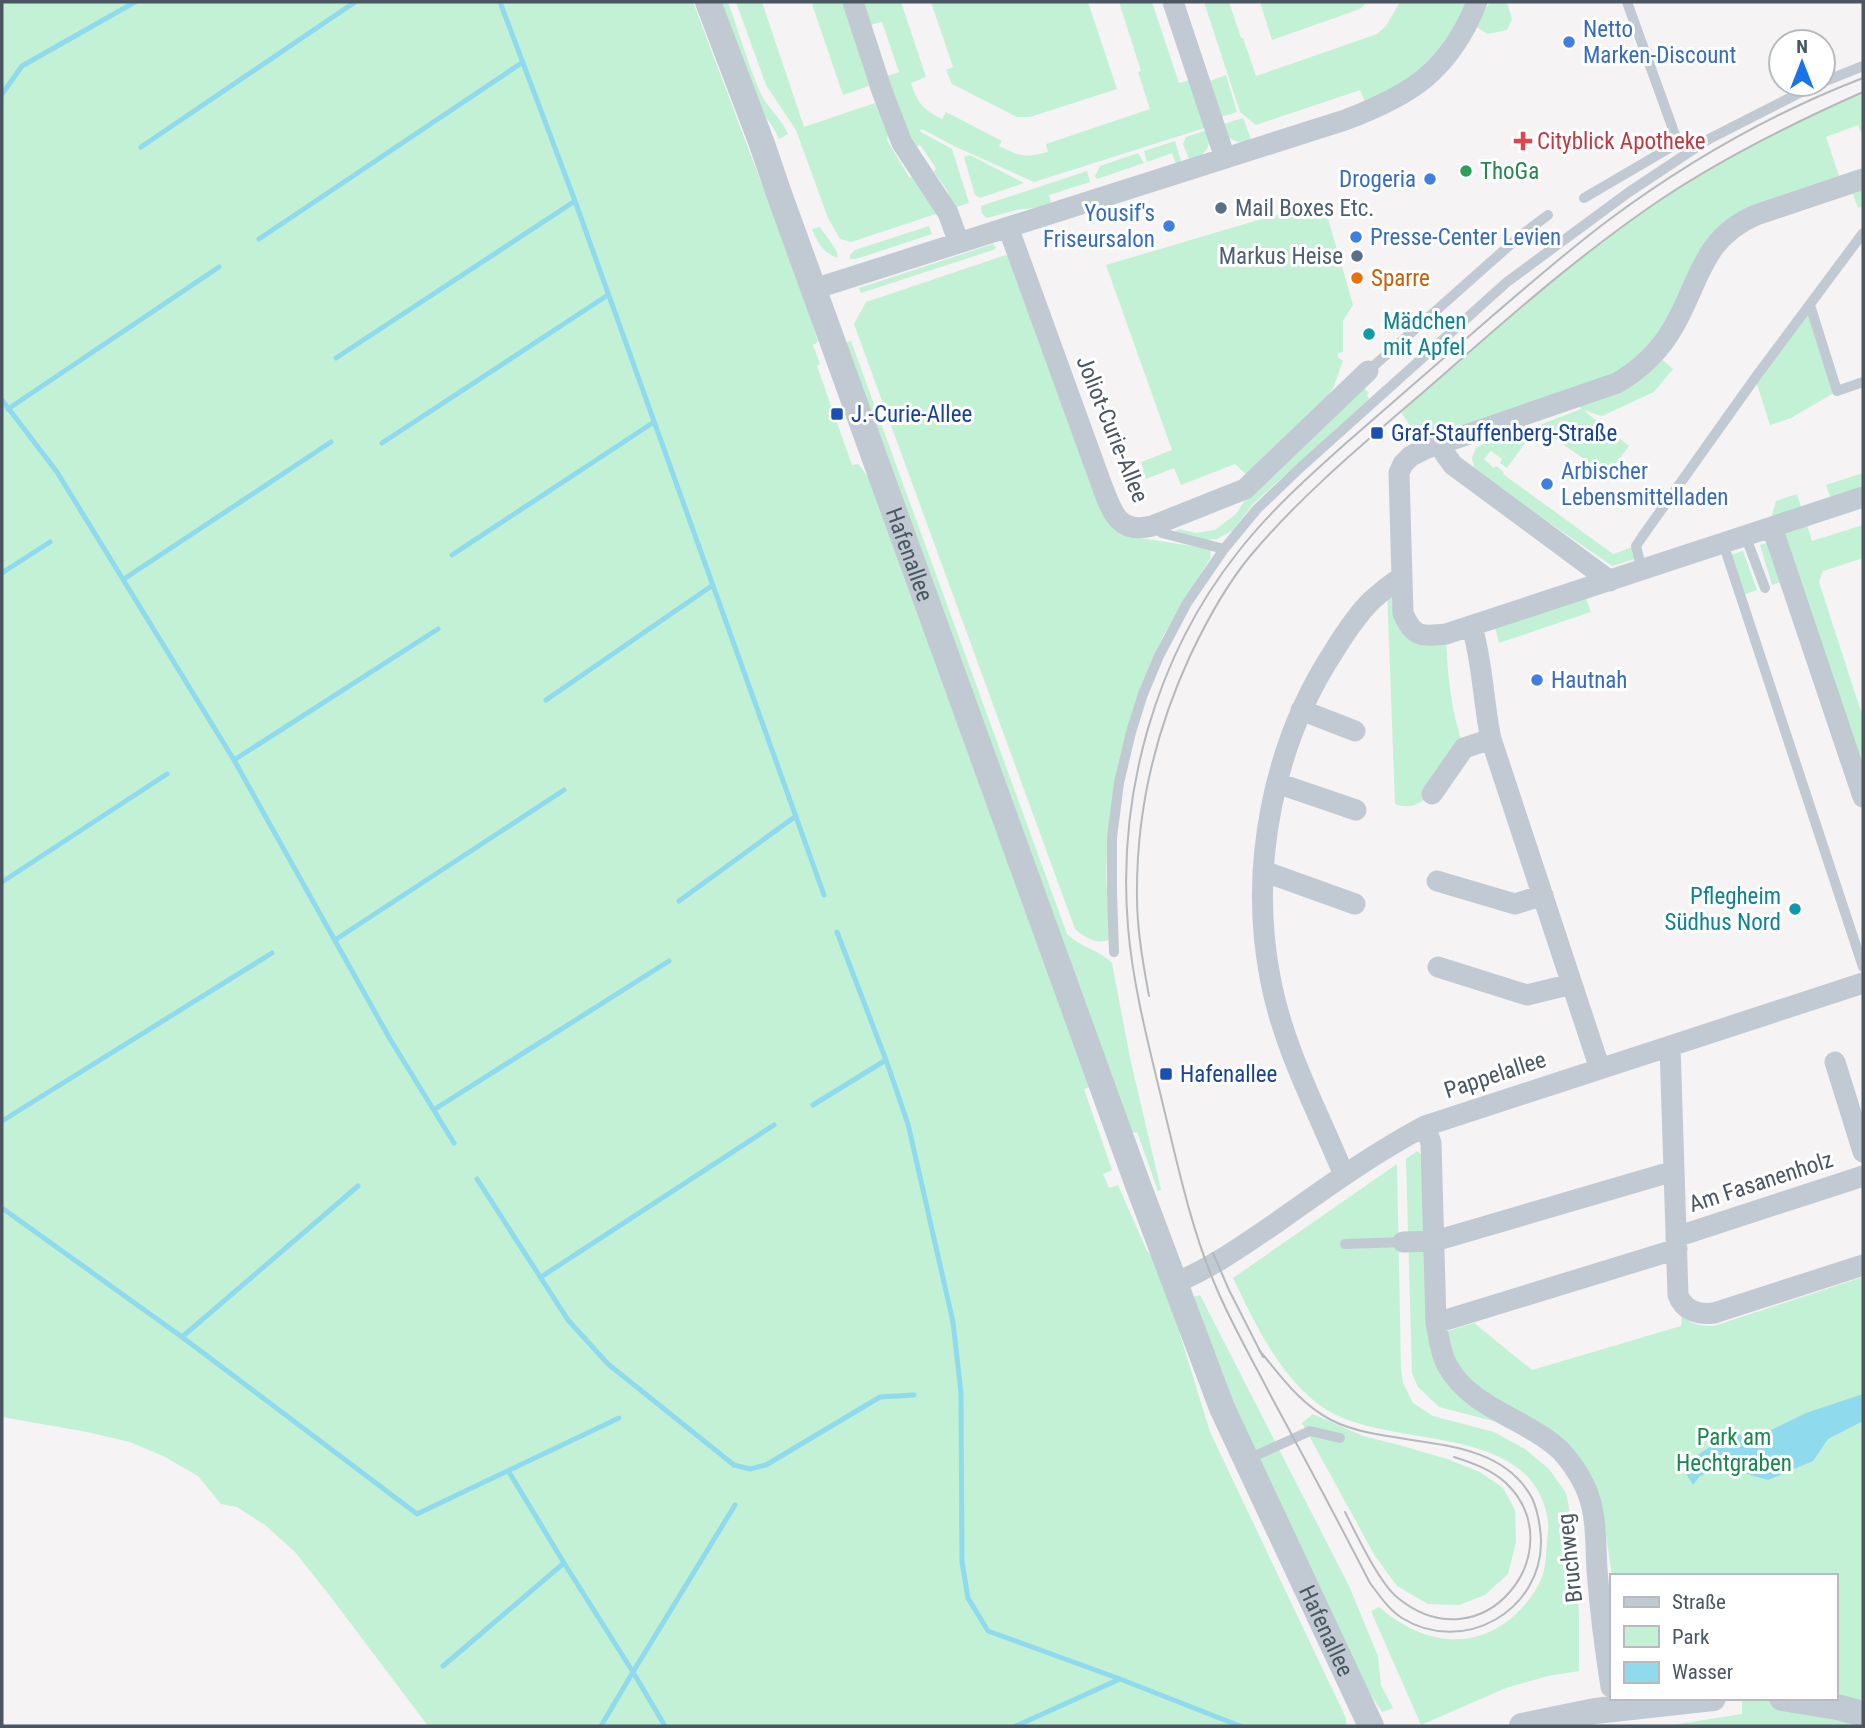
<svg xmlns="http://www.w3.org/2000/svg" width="1865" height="1728" viewBox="0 0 1865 1728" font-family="'Roboto Condensed',sans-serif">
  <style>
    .green { fill: #c3f1d5 }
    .water { fill: #90daee }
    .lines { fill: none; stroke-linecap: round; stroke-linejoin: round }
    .stream { stroke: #90daee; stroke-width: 5 }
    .service { stroke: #c1cad2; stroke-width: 10 }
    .minor { stroke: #c1cad2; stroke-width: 21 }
    .tertiary { stroke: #c1cad2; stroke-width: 26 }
    .tram { stroke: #b5b8bd; stroke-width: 2 }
    .shop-dot { fill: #3f7fe0; stroke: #fff; stroke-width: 2.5 }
    .health-dot { fill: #e0444e; stroke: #fff; stroke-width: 2.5 }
    .leisure-dot { fill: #2e9e5b; stroke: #fff; stroke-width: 2.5 }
    .service-dot { fill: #5c6f8a; stroke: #fff; stroke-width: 2.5 }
    .food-dot { fill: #e8710a; stroke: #fff; stroke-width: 2.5 }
    .culture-dot { fill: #0f9aa8; stroke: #fff; stroke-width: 2.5 }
    .transit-dot { fill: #1a4fb4; stroke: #fff; stroke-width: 2.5 }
    .labels { text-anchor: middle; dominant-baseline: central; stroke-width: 6; stroke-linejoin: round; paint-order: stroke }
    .shop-label { font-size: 23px; fill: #366cbe; stroke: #fff; text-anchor: start }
    .health-label { font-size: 23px; fill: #be3a42; stroke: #fff; text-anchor: start }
    .leisure-label { font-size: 23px; fill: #27864d; stroke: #fff; text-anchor: start }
    .service-label { font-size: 23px; fill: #4e5e75; stroke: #fff; text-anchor: start }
    .food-label { font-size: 23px; fill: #c56008; stroke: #fff; text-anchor: start }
    .culture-label { font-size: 23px; fill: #0d838f; stroke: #fff; text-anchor: start }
    .transit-label { font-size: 23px; fill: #164399; stroke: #fff; text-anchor: start }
    .street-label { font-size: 23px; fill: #4a5661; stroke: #fff }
    .park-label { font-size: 23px; fill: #17864f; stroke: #fff }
  </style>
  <rect width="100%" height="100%" fill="#f5f3f3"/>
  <!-- green -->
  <path class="green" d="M2 2H693L802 291 818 342 813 345 820 364 817 366 852 465 858 464 877 488 1094 1086 1084 1089 1112 1170 1103 1174 1109 1188 1118 1185 1147 1251 1158 1263 1210 1432 1345 1716 1347 1726H428L330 1596 295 1552 265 1525 237 1507 221 1504 198 1476 165 1457 130 1442 87 1432 2 1417Z
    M719 2H728C739 32 748 65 761 94 768 109 782 119 788 134L779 139 773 127 762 112Z
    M736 2H762L804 127 875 103 888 134 887 140 909 177 918 179 939 213 851 242 840 239 828 218 796 130 766 85Z
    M818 2H843L869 86 843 95 812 4Z
    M862 2H901L926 77 911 83C918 104 923 109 942 119L946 112 1002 141 999 146C1022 157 1024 158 1048 152L1046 144 1150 109 1138 72 1141 71 1119 2H1152L1179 83 1198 78 1214 125 1034 182 956 147 922 129 919 131 952 149 969 203 954 208 947 190 934 172 936 168 920 145 917 147 906 133 887 76 899 72 882 22 870 25Z
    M931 2H1088L1117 89 1030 117H1017L952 84 946 70 953 67Z
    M1204 2H1229L1241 38H1243L1256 76 1377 34 1386 26 1400 2H1477L1463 33 1369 111 1360 90 1256 125 1240 112Z
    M1260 2H1367L1360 9 1272 40Z
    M1490 2H1507L1512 19 1507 30 1488 34 1475 26Z
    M1226 75 1237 112 1221 117 1210 81Z
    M1863 92V137L1858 125 1826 137 1839 176 1863 168V206L1858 208 1849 184 1739 222 1656 354 1673 369 1654 392 1602 416 1583 410 1629 446 1607 475 1537 426 1507 468 1500 463 1502 459 1491 451 1484 459 1494 468 1496 466 1504 472 1503 474 1613 554 1636 546 1638 558 1612 566 1495 485 1474 467 1472 458 1476 448 1489 441 1537 426 1581 409 1577 397 1420 441 1401 412C1485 339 1567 261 1661 199 1724 157 1793 123 1863 92Z
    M1243 118 1251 139 1249 142C1240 144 1235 141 1228 137L1224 124Z
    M1207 130C1213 146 1206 155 1190 161L1183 144 1186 137Z
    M1175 141 1182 164 1177 166 1172 153 1147 162 1144 151Z
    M1138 153 1144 163 1097 179 1095 176 1100 166Z
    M970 155 1024 183 980 198 975 195 964 157Z
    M1087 171 1090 182 1049 195 1052 206 1016 210 987 218 982 214 981 206Z
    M1323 201 1353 305 1343 321V352L1338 353V357L1343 361 1334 386 1320 408 1249 477 1235 464 1181 485 1174 468 1146 479 1141 462 1172 450 1106 265Z
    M929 226 932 234 856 259H850V255L855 250Z
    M820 227 836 250 838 258C823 253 818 243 812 229Z
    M993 244 996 248 993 250 861 293 859 288Z
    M1006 255 1010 257 1134 537 1205 548 1210 550 1211 557 1163 636 1138 696 1108 831 1106 875 1110 939C1099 946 1084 937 1075 929L854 324 866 302Z
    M1810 305 1837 391 1791 418 1770 425 1755 378Z
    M851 341 1067 934C1080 947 1099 950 1112 963L1130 1058 1161 1190 1158 1191 1137 1132 1131 1133 844 343Z
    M1362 386 1369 393 1367 395 1369 399 1253 504 1233 530 1217 539 1206 540 1174 533 1179 529 1196 533 1215 530 1236 514 1249 494Z
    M1863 473V497L1834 507 1826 485Z
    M1797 494 1812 541 1863 525V558L1823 571 1819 582 1863 718V797L1790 579 1772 585 1760 545 1769 542 1784 550 1772 515 1776 501Z
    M1743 551 1757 590 1740 596 1730 555Z
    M1387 587 1408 625 1446 634C1447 673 1451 712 1464 748 1448 770 1428 817 1395 804Z
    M1583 590 1591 612 1499 643 1493 620Z
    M1417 1151 1424 1157 1430 1330 1505 1424 1439 1407 1418 1387 1412 1373 1406 1159Z
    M1397 1164 1401 1369 1403 1383 1413 1403 1433 1416 1494 1432 1525 1449 1549 1469 1566 1493 1572 1523 1573 1557 1579 1612V1671L1548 1676 1506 1688 1421 1725 1371 1611 1379 1607C1416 1639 1466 1654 1509 1620 1522 1610 1538 1591 1543 1574 1546 1564 1546 1553 1547 1543 1547 1536 1549 1528 1548 1522 1534 1416 1382 1454 1318 1404 1277 1372 1255 1323 1233 1278Z
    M1863 1277V1726H1666L1742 1714V1698H1835V1576H1612L1605 1528 1588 1476 1474 1384 1457 1363 1445 1332 1474 1323 1532 1370 1681 1326 1682 1316C1692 1325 1701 1326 1714 1326Z
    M1200 1295 1349 1586 1378 1656 1381 1685 1393 1708 1382 1712 1368 1690 1243 1430 1193 1297Z
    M1313 1414 1363 1436 1399 1445 1447 1459 1480 1472 1503 1488 1515 1510 1516 1542 1508 1574 1485 1595 1459 1605 1428 1604 1397 1586 1375 1556 1302 1423Z"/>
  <!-- water -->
  <path class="water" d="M1863 1394V1421L1828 1439 1813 1461 1768 1480 1722 1467 1700 1476 1693 1485 1685 1472 1693 1458 1728 1435 1763 1434 1806 1413Z"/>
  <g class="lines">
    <!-- stream -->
    <path class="stream" d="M500 2 575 201 824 895
      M2 94 22 66 135 2
      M141 147 355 2
      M259 239 523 62
      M336 358 575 201
      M2 400 57 472 234 760 390 1039 454 1143
      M8 409 219 267
      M382 443 608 295
      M452 555 654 422
      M2 573 50 542
      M124 579 331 442
      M546 700 713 585
      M234 760 438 629
      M2 882 167 774
      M679 901 796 816
      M837 932 886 1060 908 1124 953 1322 961 1393 962 1562 968 1598 988 1631 1120 1679 1240 1726
      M335 940 564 790
      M813 1105 886 1060
      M435 1109 669 961
      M2 1121 272 953
      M477 1179 568 1320 608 1364 734 1465 750 1469 766 1465 880 1397 914 1395
      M358 1186 182 1337 417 1514 619 1418
      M2 1208 182 1337
      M541 1277 774 1125
      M509 1472 564 1563 633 1672 601 1726
      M443 1666 564 1563
      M665 1726 633 1672 735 1505
      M1016 1726 1120 1679"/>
    <!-- service -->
    <path class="service" d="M1823 82 1863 66
      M1584 198 1678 143 1627 2
      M1810 305 1837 391 1863 382
      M1368 371 1520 236 1548 215
      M1152 526 1162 533 1224 549
      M1745 535 1765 588
      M1723 543 1863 967
      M1642 570 1636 546 1642 537 1755 378 1863 233
      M1114 952 1112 893V837L1119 783 1131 732 1143 694 1159 656 1187 603 1224 549 1257 509 1301 467 1507 282 1629 192 1709 139 1817 84
      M1345 1244 1403 1242
      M1246 1460 1310 1431 1340 1438"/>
    <!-- minor -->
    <path class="minor" d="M853 2 882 91 902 143 948 213 959 243
      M1173 2 1225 158
      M1863 179 1756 215C1702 238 1700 281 1674 326 1660 351 1641 369 1617 383L1425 449 1411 456 1403 464 1399 473 1403 613C1413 637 1421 637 1446 634L1863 497
      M1008 227 1101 483C1111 509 1117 535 1152 526L1245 489 1368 371
      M814 289 1345 120C1412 95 1450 70 1477 2
      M1440 443 1445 454 1453 465 1610 581
      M1772 527 1863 797
      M1472 627C1483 664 1483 702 1491 739L1600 1069
      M1301 710 1355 731
      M1277 783 1356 810
      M1432 794 1464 748 1491 739
      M1263 871 1355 904
      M1437 881 1515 904 1543 895
      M1438 967 1527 995 1572 984
      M1670 1046 1678 1295C1684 1311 1698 1315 1714 1313L1863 1265
      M1835 1062 1863 1152
      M1425 1126 1431 1143 1436 1323C1439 1337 1440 1352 1447 1365 1468 1405 1519 1417 1553 1444 1564 1452 1573 1465 1580 1477 1598 1507 1595 1537 1597 1570 1600 1609 1605 1649 1611 1687
      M1344 1175C1317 1109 1283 1048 1270 977 1249 867 1273 744 1334 651 1345 633 1357 615 1372 600 1381 592 1391 584 1401 577
      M1676 1237 1863 1176
      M1403 1242 1435 1241 1674 1171
      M1175 1283C1213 1267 1242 1246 1276 1223 1324 1189 1372 1154 1425 1126L1863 983
      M1436 1323 1677 1249"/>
    <!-- tertiary -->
    <g class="tertiary">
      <path id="s1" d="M708 2 762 144 778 191 1138 1185 1222 1408 1371 1726"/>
      <path d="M1782 1698 1837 1707 1863 1714"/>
      <path d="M1522 1726 1595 1711 1713 1698"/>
    </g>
    <!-- tram -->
    <path class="tram" d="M1149 996C1143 963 1137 930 1137 897 1136 812 1155 732 1190 656 1207 620 1226 585 1251 555 1310 485 1383 428 1451 368 1518 309 1586 250 1660 200 1724 157 1793 123 1863 92
      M1213 1253 1229 1290 1263 1357
      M1259 1350C1281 1376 1300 1404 1331 1420 1392 1451 1494 1428 1532 1498 1538 1511 1540 1524 1541 1539 1543 1611 1463 1656 1402 1618 1389 1610 1379 1595 1370 1583 1338 1521 1305 1459 1272 1398 1253 1361 1232 1325 1216 1287 1191 1229 1178 1166 1163 1105 1149 1046 1133 987 1128 927 1117 795 1155 657 1238 552 1269 512 1307 478 1345 444 1376 417 1407 390 1438 363 1494 315 1548 266 1606 222 1685 163 1772 113 1863 78
      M1345 1512C1356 1534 1380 1584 1398 1598 1484 1668 1575 1549 1506 1483 1492 1470 1473 1463 1454 1457"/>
  </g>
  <!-- markers -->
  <g class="shop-dot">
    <circle cx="1569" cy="42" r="7"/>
    <circle cx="1430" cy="179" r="7"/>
    <circle cx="1169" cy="226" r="7"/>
    <circle cx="1356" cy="237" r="7"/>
    <circle cx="1547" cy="484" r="7"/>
    <circle cx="1537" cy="680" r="7"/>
  </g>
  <path class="health-dot" d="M1519.5 130.5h7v7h7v7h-7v7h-7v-7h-7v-7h7z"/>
  <circle class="leisure-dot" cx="1466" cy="171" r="7"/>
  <g class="service-dot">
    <circle cx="1221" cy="208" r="7"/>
    <circle cx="1357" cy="256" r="7"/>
  </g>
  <circle class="food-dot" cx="1357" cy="278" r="7"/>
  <g class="culture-dot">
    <circle cx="1369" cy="334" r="7"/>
    <circle cx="1795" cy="909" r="7"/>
  </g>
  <g class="transit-dot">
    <rect x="830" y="407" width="14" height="14" rx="3.5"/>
    <rect x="1370" y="426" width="14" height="14" rx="3.5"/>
    <rect x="1159" y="1067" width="14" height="14" rx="3.5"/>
  </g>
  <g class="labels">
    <!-- shop labels -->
    <g class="shop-label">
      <text x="1583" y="29">Netto<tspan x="1583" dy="26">Marken-Discount</tspan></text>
      <text x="1416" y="179" text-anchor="end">Drogeria</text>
      <text x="1155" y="213" text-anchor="end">Yousif's<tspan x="1155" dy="26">Friseursalon</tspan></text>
      <text x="1370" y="237">Presse-Center Levien</text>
      <text x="1561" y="471">Arbischer<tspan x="1561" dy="26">Lebensmittelladen</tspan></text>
      <text x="1551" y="680">Hautnah</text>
    </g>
    <!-- health labels -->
    <g class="health-label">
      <text x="1537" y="141">Cityblick Apotheke</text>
    </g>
    <!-- leisure labels -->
    <g class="leisure-label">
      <text x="1480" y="171">ThoGa</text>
    </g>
    <!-- service labels -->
    <g class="service-label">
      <text x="1235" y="208">Mail Boxes Etc.</text>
      <text x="1343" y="256" text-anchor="end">Markus Heise</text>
    </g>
    <!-- food labels -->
    <g class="food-label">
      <text x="1371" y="278">Sparre</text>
    </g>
    <!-- culture labels -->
    <g class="culture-label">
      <text x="1383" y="321">Mädchen<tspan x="1383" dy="26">mit Apfel</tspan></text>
      <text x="1781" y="896" text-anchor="end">Pflegheim<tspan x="1781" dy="26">Südhus Nord</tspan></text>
    </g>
    <!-- transit labels -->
    <g class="transit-label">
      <text x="851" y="414">J.-Curie-Allee</text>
      <text x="1391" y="433">Graf-Stauffenberg-Straße</text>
      <text x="1180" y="1074">Hafenallee</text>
    </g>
    <!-- street labels -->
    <g class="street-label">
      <text transform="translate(1112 429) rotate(68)">Joliot-Curie-Allee</text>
      <text stroke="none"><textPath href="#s1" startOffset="588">Hafenallee</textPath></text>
      <text transform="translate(1495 1075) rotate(-18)">Pappelallee</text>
      <text transform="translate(1761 1182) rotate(-18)">Am Fasanenholz</text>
      <text transform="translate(1570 1558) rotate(-96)">Bruchweg</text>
      <text stroke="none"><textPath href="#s1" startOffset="1743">Hafenallee</textPath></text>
    </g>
    <!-- park labels -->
    <g class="park-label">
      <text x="1734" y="1437">Park am<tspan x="1734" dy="26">Hechtgraben</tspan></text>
    </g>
  </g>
  <!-- border -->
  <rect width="1865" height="1728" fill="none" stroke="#4a5661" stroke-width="7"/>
  <!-- legend -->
  <rect x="1610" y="1574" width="228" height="126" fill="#ffffff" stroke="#b7bbc0" stroke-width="2"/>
  <rect x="1624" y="1597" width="35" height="10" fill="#c1cad2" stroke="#b7bbc0" stroke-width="2"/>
  <text x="1672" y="1609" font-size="21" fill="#4a5661">Straße</text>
  <rect x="1624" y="1626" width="35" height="21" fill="#c3f1d5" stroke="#b7bbc0" stroke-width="2"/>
  <text x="1672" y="1644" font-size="21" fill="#4a5661">Park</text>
  <rect x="1624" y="1662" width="35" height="21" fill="#90daee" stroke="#b7bbc0" stroke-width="2"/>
  <text x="1672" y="1679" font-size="21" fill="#4a5661">Wasser</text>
  <!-- north arrow -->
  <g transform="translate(1802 63)"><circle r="33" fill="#ffffff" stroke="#b7bbc0" stroke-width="2"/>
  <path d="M0-5L12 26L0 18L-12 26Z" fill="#1a73e8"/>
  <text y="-10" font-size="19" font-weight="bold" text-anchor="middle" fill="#4a5661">N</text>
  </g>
</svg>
